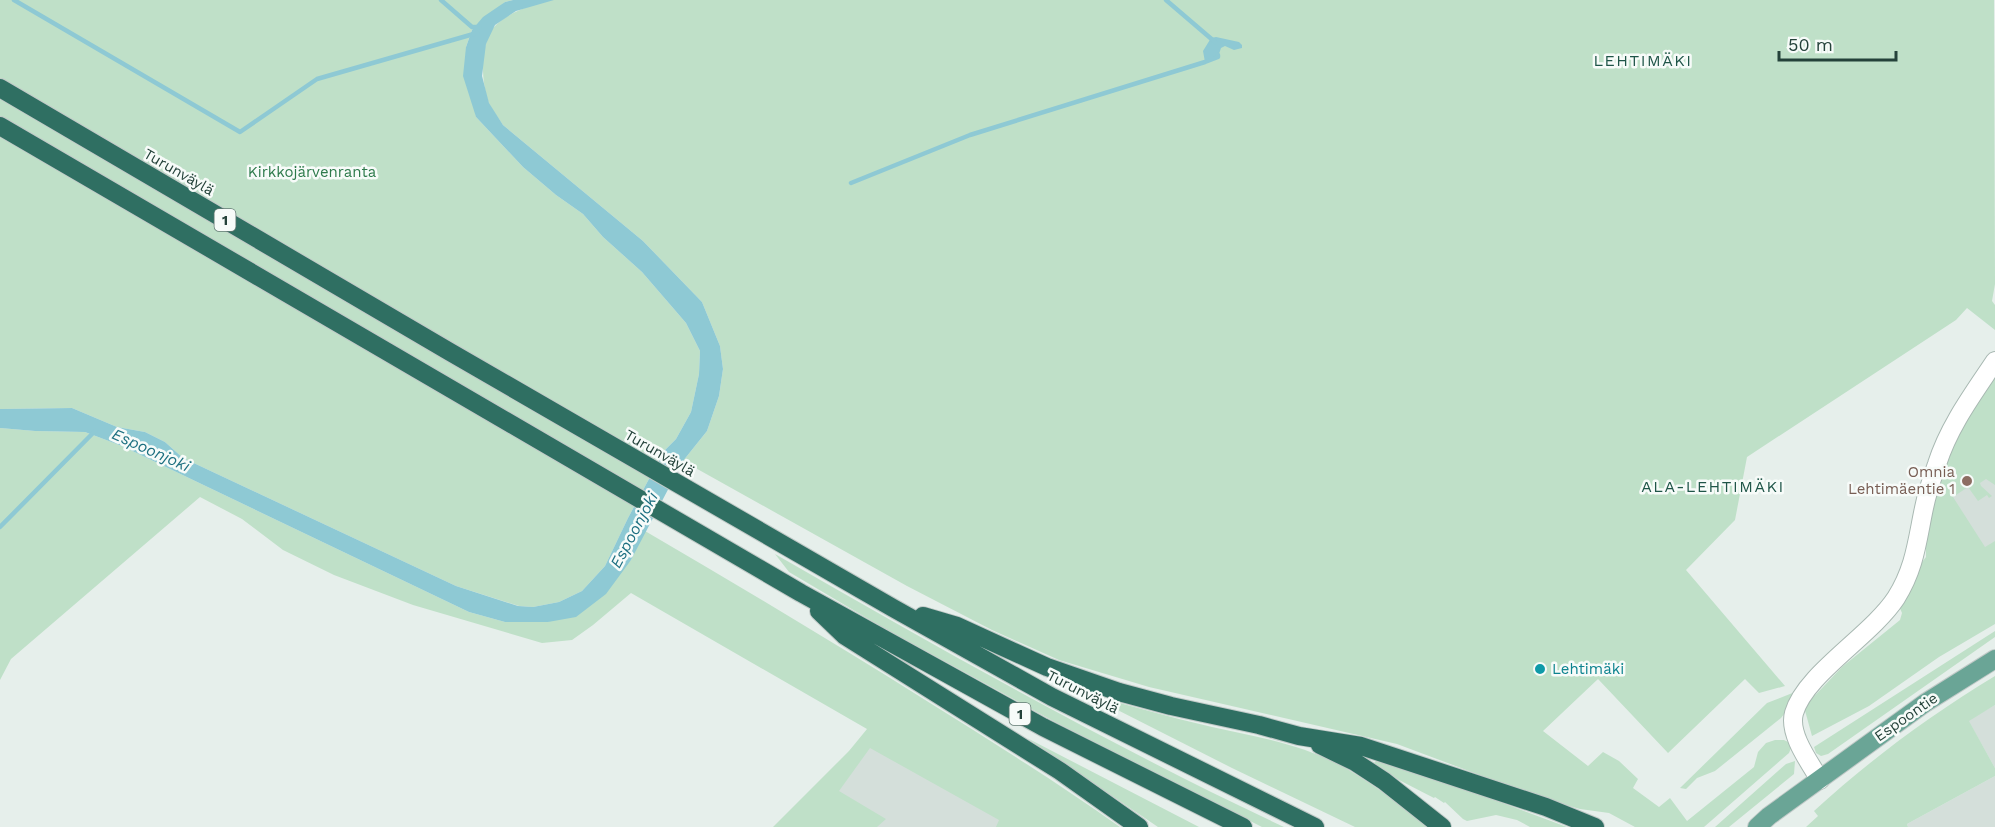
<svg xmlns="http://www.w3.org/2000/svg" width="1995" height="827" viewBox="0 0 1995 827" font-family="'Work Sans',sans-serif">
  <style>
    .built { fill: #d4dfda }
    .green { fill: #bfe0c8 }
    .water { fill: #8ec9d4 }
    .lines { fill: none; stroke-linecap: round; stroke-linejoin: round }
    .stream { stroke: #8ec9d4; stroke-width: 4.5 }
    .street-casing { stroke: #a8b8b2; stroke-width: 20 }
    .primary-casing { stroke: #c2cac8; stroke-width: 20 }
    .highway-casing { stroke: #c2cac8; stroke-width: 20 }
    .street { stroke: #fff; stroke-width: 18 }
    .primary { stroke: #6aa596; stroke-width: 18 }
    .highway { stroke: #2f6f62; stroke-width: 18 }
    .education-dot { fill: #8d6e63; stroke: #f7fbf9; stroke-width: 2 }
    .culture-dot { fill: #0f9aa8; stroke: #f7fbf9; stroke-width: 2 }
    .labels { text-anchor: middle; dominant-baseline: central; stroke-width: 5; stroke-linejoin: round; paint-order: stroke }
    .shield { fill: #f7fbf9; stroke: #637a73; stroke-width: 1.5 }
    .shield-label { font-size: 14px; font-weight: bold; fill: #24423a }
    .street-label { font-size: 15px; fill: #24423a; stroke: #f7fbf9 }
    .park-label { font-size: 15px; fill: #2d7a4b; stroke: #f7fbf9 }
    .education-label { font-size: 15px; fill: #785e54; stroke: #f7fbf9; text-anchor: end }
    .culture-label { font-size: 15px; fill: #0d838f; stroke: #f7fbf9; text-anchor: start }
    .neighbourhood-label { font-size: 16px; letter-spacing: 1.5px; fill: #1f5548; stroke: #f7fbf9 }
    .water-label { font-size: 16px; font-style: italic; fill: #1c6f80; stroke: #f7fbf9 }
  </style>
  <rect width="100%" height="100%" fill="#e6efeb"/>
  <!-- built -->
  <path class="built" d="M1995 370V587L1928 507Z
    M1995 705V768L1968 720Z
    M880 720 1052 827H774Z
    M1995 776V827H1908L1907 824Z"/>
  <!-- green -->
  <path class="green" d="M0 0H513L505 2 472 30 466 47 476 117 523 167 556 195 583 214 603 237 642 272 686 323 700 351 699 374 691 412 676 439 664 451 628 518 605 566 582 591 559 602 533 607 519 606 456 586 183 458 165 442 145 432 117 427 72 408 0 409Z
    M548 0H1994L1995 284 1992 301 1995 305V330L1967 308 1956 320 1747 457 1735 520 1686 570 1785 686 1759 693 1745 679 1668 753 1598 679 1543 731 1588 766 1603 752 1619 761 1638 779 1633 788 1659 807 1670 798 1687 821 1754 767 1758 752 1766 743 1775 740H1784L1790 743 1791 748 1789 753 1704 827H1635L1609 813 1580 809 1541 798 1397 744 1149 687 1059 660 992 630 907 586 683 461 707 431 719 396 723 369 720 346 702 302 643 241 503 125C498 117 491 109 488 101 481 80 479 40 497 24 511 11 531 6 548 0Z
    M1995 370V485L1986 479 1980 483 1981 486 1992 496 1989 498 1987 495 1978 501 1968 487 1953 497 1985 547 1995 541V624L1939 657 1869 706 1812 736 1804 707 1842 667 1900 620 1902 613 1899 606 1919 566 1926 557V545L1920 539 1952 443Z
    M0 428 35 431 85 432 122 446 469 612 505 622H548L631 560 645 531C741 587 836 644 930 703 994 743 1058 783 1120 827H996L999 820 870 748 839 791 886 819 877 827H773L849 751 867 729 631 593 593 625 572 640 542 643 413 605 334 575 283 550 242 519 200 497 11 659 0 680Z
    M775 554C942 650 1109 745 1284 827H1262L1057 723 882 627 789 572Z
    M1995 631V637L1828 754 1821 756 1816 753 1814 747Z
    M1995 676V705L1969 721 1995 768V776L1907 824 1908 827H1806L1818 816 1814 811C1871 759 1929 716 1995 676Z
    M1795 692 1794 701 1781 718 1715 771 1697 778 1686 789 1680 788 1767 703Z
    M1084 693C1127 705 1169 717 1212 727 1258 737 1305 745 1347 769 1376 786 1402 806 1428 827H1355L1232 768Z
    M1027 738 1199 827H1158Z
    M1377 760 1471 791 1567 827H1530L1517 820 1496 815 1467 821 1463 819 1445 802 1444 803 1435 797 1434 798 1399 780 1374 763Z
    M1795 761 1794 774 1729 827H1715L1786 764Z"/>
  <!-- water -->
  <path class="water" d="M513 0H554L516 11 495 25 486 44 482 76 489 103 503 125 643 241 702 302 720 346 723 369 719 396 707 431 683 461 631 560 606 594 576 617 548 622H505L469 612 122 446 85 432 35 431 0 428V409L72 408 117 427 145 432 165 442 183 458 456 586 518 606 533 607 559 602 582 591 605 566 628 518 664 451 676 439 691 412 699 374 700 351 686 323 642 272 603 237 583 214 556 195 523 167 476 117 463 76 466 47 472 30 483 17 505 2Z
    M1216 37 1239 42 1242 45V48L1234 50 1225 46 1221 48 1218 57 1205 62 1203 51 1211 38Z"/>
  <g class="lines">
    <!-- stream -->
    <path class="stream" d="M14 0 240 132 317 79 477 33
      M441 0 472 27H479
      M1166 0 1215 42
      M851 183 970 135 1205 62 1218 57V55
      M0 527 95 431"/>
    <defs>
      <path id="street" d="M1820 780C1810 763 1788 734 1794 713 1805 674 1871 636 1896 598 1915 568 1917 541 1924 508 1927 493 1932 478 1937 464 1949 426 1973 394 1995 361"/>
      <path id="primary" d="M1757 827 1769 816 1925 703 1995 659"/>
      <path id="highway" d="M0 88 450 352 893 608 1052 697 1315 827
        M0 126 801 593 1043 727 1243 827
        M819 611 845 636 1060 771 1139 827
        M923 616 957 626 1047 667 1119 692 1171 706 1259 725 1299 736 1361 746 1546 807 1595 827
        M1320 745 1355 762 1384 781 1442 827"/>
    </defs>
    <!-- street casing -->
    <use href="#street" class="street-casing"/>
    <!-- primary casing -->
    <use href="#primary" class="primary-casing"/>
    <!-- highway casing -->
    <use href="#highway" class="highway-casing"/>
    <!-- street -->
    <use href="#street" class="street"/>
    <!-- primary -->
    <use href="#primary" class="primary"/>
    <!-- highway -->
    <use href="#highway" class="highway"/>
  </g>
  <!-- markers -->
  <circle class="education-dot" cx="1967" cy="481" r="6"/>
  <circle class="culture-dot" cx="1540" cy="669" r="6"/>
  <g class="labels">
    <!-- shield labels -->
    <g class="shield">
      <rect x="214.5" y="209" width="21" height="22" rx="4.5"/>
      <rect x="1009.5" y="703" width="21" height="22" rx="4.5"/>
    </g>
    <g class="shield-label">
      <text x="225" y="220">1</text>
      <text x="1020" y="714">1</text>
    </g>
    <!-- street labels -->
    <g class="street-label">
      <text transform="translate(179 172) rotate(30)">Turunväylä</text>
      <text transform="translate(660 453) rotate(30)">Turunväylä</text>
      <text transform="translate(1083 692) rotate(27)">Turunväylä</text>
      <text transform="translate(1906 717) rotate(-35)">Espoontie</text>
    </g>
    <!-- park labels -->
    <g class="park-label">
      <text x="312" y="172">Kirkkojärvenranta</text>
    </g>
    <!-- education labels -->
    <g class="education-label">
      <text x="1955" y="472">Omnia<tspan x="1955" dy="17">Lehtimäentie 1</tspan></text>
    </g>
    <!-- culture labels -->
    <g class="culture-label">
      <text x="1552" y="669">Lehtimäki</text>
    </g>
    <!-- neighbourhood labels -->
    <g class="neighbourhood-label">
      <text x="1643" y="60">LEHTIMÄKI</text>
      <text x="1713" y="486">ALA-LEHTIMÄKI</text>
    </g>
    <!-- water labels -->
    <g class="water-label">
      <text transform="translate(151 450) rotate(24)">Espoonjoki</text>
      <text transform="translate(634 530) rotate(-62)">Espoonjoki</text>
    </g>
  </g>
  <!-- scale -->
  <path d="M1779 51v9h117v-9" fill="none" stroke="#24423a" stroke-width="3"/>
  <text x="1788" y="51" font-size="18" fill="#24423a" stroke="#f7fbf9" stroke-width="4.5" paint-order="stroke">50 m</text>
</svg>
